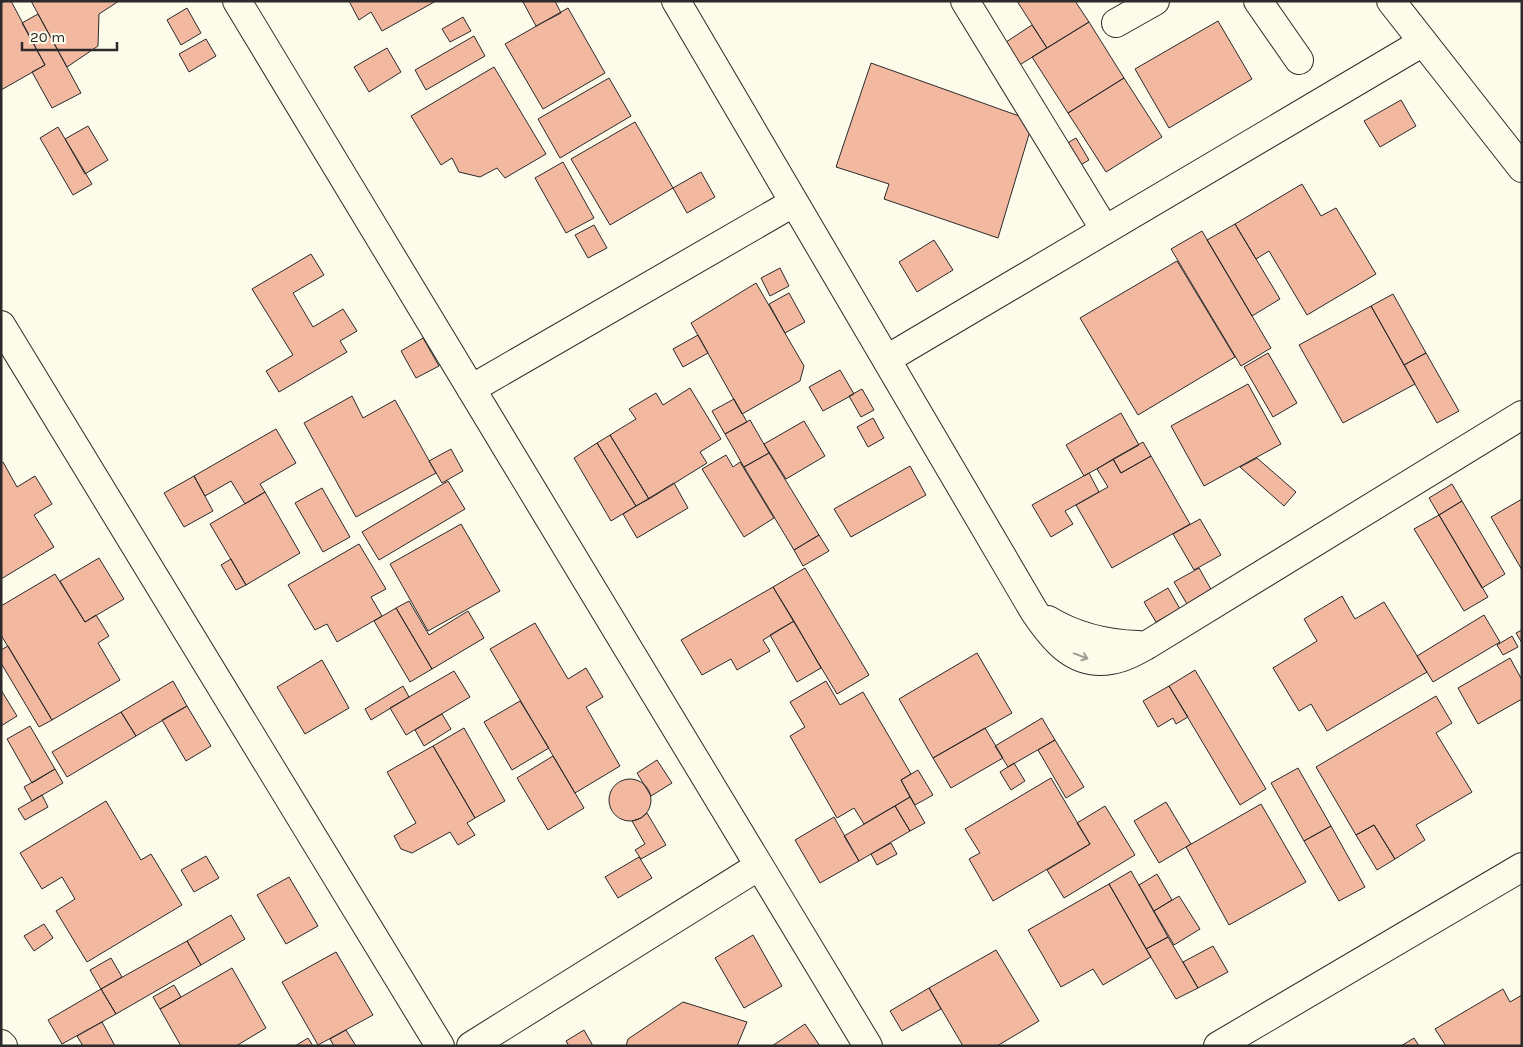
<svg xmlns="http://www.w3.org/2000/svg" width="1523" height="1047" viewBox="0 0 1523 1047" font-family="Karla,sans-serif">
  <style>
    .building { fill: #f2b8a0; stroke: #2b2b2b }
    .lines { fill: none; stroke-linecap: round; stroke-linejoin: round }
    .minor-casing { stroke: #2b2b2b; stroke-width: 30 }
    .minor { stroke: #fdfbea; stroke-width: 28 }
    .oneway { stroke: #9e9d94 }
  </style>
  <rect width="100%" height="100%" fill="#fdfbea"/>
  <!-- building -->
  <path class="building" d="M11 1 45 65 1 90V2Z
    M31 1H119L99 14 98 46 67 67Z
    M349 1H436L382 31 371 12 359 20Z
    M525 1H555L561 13 536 26 523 2Z
    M1017 1H1075L1089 22 1047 48Z
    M187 8 201 33 181 45 167 20Z
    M568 8 605 73 543 109 505 44Z
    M38 14 81 93 52 108 32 72 45 65 22 23Z
    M463 17 471 31 450 42 442 29Z
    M1218 21 1252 79 1169 128 1135 69Z
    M1089 22 1124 78 1068 113 1032 57Z
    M1032 25 1047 48 1018 66 1003 44Z
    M474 36 485 56 426 90 415 70Z
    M206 39 216 56 189 72 179 54Z
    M387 48 401 72 369 92 354 67Z
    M871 63 1033 121 998 238 884 199 889 184 836 167Z
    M494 67 546 154 505 178 497 168 480 177 459 172 452 158 441 165 411 116Z
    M609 78 631 116 560 158 538 119Z
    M1124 78 1162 137 1106 172 1068 113Z
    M1401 100 1416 126 1380 147 1364 121Z
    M635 122 673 188 610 225 571 159Z
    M88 126 108 160 85 174 65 139Z
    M58 127 92 184 73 195 40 138Z
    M1076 138 1089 160 1072 170 1059 148Z
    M563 162 594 218 566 233 535 178Z
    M701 172 715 197 687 213 673 188Z
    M1302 184 1321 216 1336 208 1376 274 1307 315 1269 251 1256 259 1235 224Z
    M1235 224 1280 299 1252 316 1207 240Z
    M594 225 607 248 588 258 575 235Z
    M1202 231 1271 348 1241 366 1171 249Z
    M934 240 953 270 917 292 899 262Z
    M311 254 324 275 293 293 313 327 343 309 357 331 340 341 347 352 279 392 266 371 293 355 252 289Z
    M1177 261 1235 357 1138 415 1080 318Z
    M780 268 789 286 770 296 761 278Z
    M756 283 804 366 800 381 742 414 691 323Z
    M789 293 805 322 785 333 769 304Z
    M1393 294 1426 353 1404 365 1371 306Z
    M1371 306 1415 384 1343 423 1299 345Z
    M698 335 708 353 683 367 673 349Z
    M423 338 439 366 416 378 401 351Z
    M1268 353 1297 403 1273 417 1244 367Z
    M1426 353 1459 411 1437 423 1404 365Z
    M840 370 854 394 823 411 809 387Z
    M1248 384 1281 444 1204 486 1171 426Z
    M690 388 721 439 700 452 707 463 649 499 610 435 636 419 629 409 656 393 663 405Z
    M862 389 874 410 861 417 849 396Z
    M352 396 363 418 395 400 436 473 356 517 304 423Z
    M734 399 747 422 725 434 712 411Z
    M1121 413 1139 445 1084 476 1066 445Z
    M873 418 884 438 868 447 857 427Z
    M750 420 769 453 744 467 725 434Z
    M804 421 825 456 786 479 764 444Z
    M276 429 296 463 260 484 265 492 245 504 231 481 205 496 194 476Z
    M610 435 649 499 636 506 597 443Z
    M1143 442 1151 456 1121 473 1113 459Z
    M597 443 636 506 611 521 574 458Z
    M451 449 463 471 442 483 429 461Z
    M769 453 819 535 794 550 744 467Z
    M726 455 733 467 740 462 774 518 744 537 702 469Z
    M1151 456 1190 524 1112 568 1076 505 1108 487 1097 469 1113 459 1121 473Z
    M1257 458 1296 492 1284 506 1240 467Z
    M3 462 17 487 35 476 52 504 34 515 54 547 1 579V463Z
    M910 466 926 495 851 537 834 509Z
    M1089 473 1099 492 1065 511 1073 524 1051 537 1032 505Z
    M194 476 213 511 184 527 164 493Z
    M448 481 465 509 379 560 362 532Z
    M674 483 688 508 637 538 623 514Z
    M1452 484 1462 501 1439 515 1429 498Z
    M322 488 350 537 323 552 295 503Z
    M265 492 300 553 246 585 210 524Z
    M1522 499V570L1491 517Z
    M1462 501 1505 574 1482 588 1439 515Z
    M1439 515 1488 597 1464 611 1414 529Z
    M1200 519 1221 555 1194 570 1173 534Z
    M461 524 500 591 428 631 390 564Z
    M819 535 829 551 803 566 794 550Z
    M359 544 386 589 371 597 382 616 337 642 327 624 315 630 288 585Z
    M99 558 124 599 85 622 60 581Z
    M231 559 246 585 236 590 221 565Z
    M805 568 869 675 837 694 773 587Z
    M1199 568 1212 591 1187 604 1174 582Z
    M55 574 85 622 96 615 109 636 98 643 120 680 52 720 1 635V606Z
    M773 587 794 621 763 640 770 651 737 670 731 659 702 675 681 640Z
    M1168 588 1180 609 1156 622 1144 602Z
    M1342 596 1355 619 1384 602 1427 672 1327 731 1311 704 1299 711 1273 668 1317 641 1304 619Z
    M409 601 429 635 468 611 484 638 432 669 396 608Z
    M396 608 432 669 410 682 374 621Z
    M1484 615 1500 642 1433 682 1417 656Z
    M794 621 821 668 797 682 770 635Z
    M535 623 568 679 586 668 603 697 586 707 620 766 575 793 490 649Z
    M1522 630V643L1516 633Z
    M1512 636 1518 647 1503 655 1497 645Z
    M8 646 52 720 39 727 1 663V650Z
    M977 653 1012 713 933 758 899 699Z
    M1510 658 1522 680V699L1478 724 1458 688Z
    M322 660 349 708 305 734 277 687Z
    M1195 670 1266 789 1240 805 1169 686Z
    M454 671 470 697 406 735 390 708Z
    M173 681 187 706 136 736 121 712Z
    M826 681 840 705 863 692 911 774 901 780 910 797 864 824 854 808 837 818 790 736 805 727 790 702Z
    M403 686 409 697 371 720 365 709Z
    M1169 686 1188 717 1176 724 1173 718 1158 727 1143 701Z
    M1 690 17 716 1 726Z
    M1436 696 1452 723 1436 733 1472 792 1416 825 1425 840 1395 859 1374 825 1356 835 1316 767Z
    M520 701 549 748 512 770 484 722Z
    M187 706 211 746 186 761 162 720Z
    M121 712 136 736 67 777 52 752Z
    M442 714 451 729 424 746 415 730Z
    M1042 718 1055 740 1008 767 995 746Z
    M30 726 55 769 32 783 7 739Z
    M464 728 505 801 475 818 433 746Z
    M985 728 1003 758 951 788 933 758Z
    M1055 740 1084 787 1066 798 1038 750Z
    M433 746 475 818 467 823 475 835 458 845 450 832 412 853 401 849 394 836 416 823 387 772Z
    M553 756 584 808 548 830 517 778Z
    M657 760 672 783 651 796 637 773Z
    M1014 763 1025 781 1011 790 1000 772Z
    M1298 768 1331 826 1304 841 1271 783Z
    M55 769 63 783 32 801 24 787Z
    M918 770 933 795 915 805 901 780Z
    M1051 778 1090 844 993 901 969 859 980 853 965 829Z
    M609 800a21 21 0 1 1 42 0a21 21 0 1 1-42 0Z
    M42 795 48 807 25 820 18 809Z
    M910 797 925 823 910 831 895 806Z
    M106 801 141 860 151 854 182 905 87 962 56 911 75 899 62 877 42 889 20 853Z
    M1166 802 1191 844 1159 863 1134 821Z
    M1261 804 1306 882 1229 925 1186 847Z
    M895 806 910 831 859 861 844 836Z
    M1105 806 1135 855 1064 898 1047 870 1090 844 1077 823Z
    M647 813 666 845 641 859 635 850 645 844 632 821 641 818Z
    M834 817 859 861 820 883 795 840Z
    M1374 825 1395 859 1377 870 1356 835Z
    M1331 826 1365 887 1339 901 1304 841Z
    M891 843 897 854 877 865 871 854Z
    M206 856 219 878 194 892 181 870Z
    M639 857 652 878 618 898 605 877Z
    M1131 871 1168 937 1146 949 1109 884Z
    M1157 874 1172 900 1154 911 1139 885Z
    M289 877 318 926 286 944 257 895Z
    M1109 884 1151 957 1103 985 1093 969 1061 987 1028 930Z
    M1179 896 1200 929 1174 945 1154 911Z
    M231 915 245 939 201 965 187 941Z
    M44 924 53 938 34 951 24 936Z
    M753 935 782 986 744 1008 715 958Z
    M1168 937 1198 988 1176 999 1146 949Z
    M187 941 201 965 116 1014 101 989Z
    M1213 946 1228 972 1198 988 1183 962Z
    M996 950 1039 1021 997 1046H963L929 988Z
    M336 952 373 1015 318 1045 282 982Z
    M111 958 122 977 101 989 90 970Z
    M232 968 266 1028 236 1046H181L160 1009Z
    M174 985 181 997 160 1009 153 997Z
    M929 988 941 1009 902 1031 890 1011Z
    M101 989 116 1014 62 1044 48 1020Z
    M1503 989 1510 1002 1522 995V1046H1446L1435 1029Z
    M683 1002 747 1022 737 1046H626L628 1039Z
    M102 1022 115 1046H83L77 1036Z
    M805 1024 820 1046H772Z
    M346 1030 356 1046H334L330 1039Z
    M584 1030 593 1046H569L566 1041Z
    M308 1038 313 1046H295Z
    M1414 1038 1419 1046H1401Z"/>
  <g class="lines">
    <defs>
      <path id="minor" d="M237 1 868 1046
        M676 1 1034 611C1052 638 1074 667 1111 660 1124 658 1136 651 1147 645L1522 415
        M965 1 1105 230
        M1258 1 1299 60
        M1391 1 1522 168
        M1116 23 1155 1
        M1 325 440 1046
        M887 359 1423 42
        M471 389 793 203
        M1048 620C1076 637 1106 644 1138 645
        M1 1044 3 1046
        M471 1046 759 866
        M1218 1046 1522 867"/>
    </defs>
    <!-- minor casing -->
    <use href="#minor" class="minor-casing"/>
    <!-- minor -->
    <use href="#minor" class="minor"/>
  </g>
  <!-- one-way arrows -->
  <defs><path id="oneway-shaft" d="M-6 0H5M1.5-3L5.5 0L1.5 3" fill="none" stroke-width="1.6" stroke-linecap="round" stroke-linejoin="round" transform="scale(1.25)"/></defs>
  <use class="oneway" href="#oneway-shaft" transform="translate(1081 656) rotate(21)"/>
  <!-- border -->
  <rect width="1523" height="1047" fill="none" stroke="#2b2b2b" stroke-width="5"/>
  <!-- scale -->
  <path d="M22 42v8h95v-8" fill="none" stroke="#2b2b2b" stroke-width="2.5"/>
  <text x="30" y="42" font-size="15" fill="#2b2b2b" stroke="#fdfbea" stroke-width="4" paint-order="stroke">20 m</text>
</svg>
